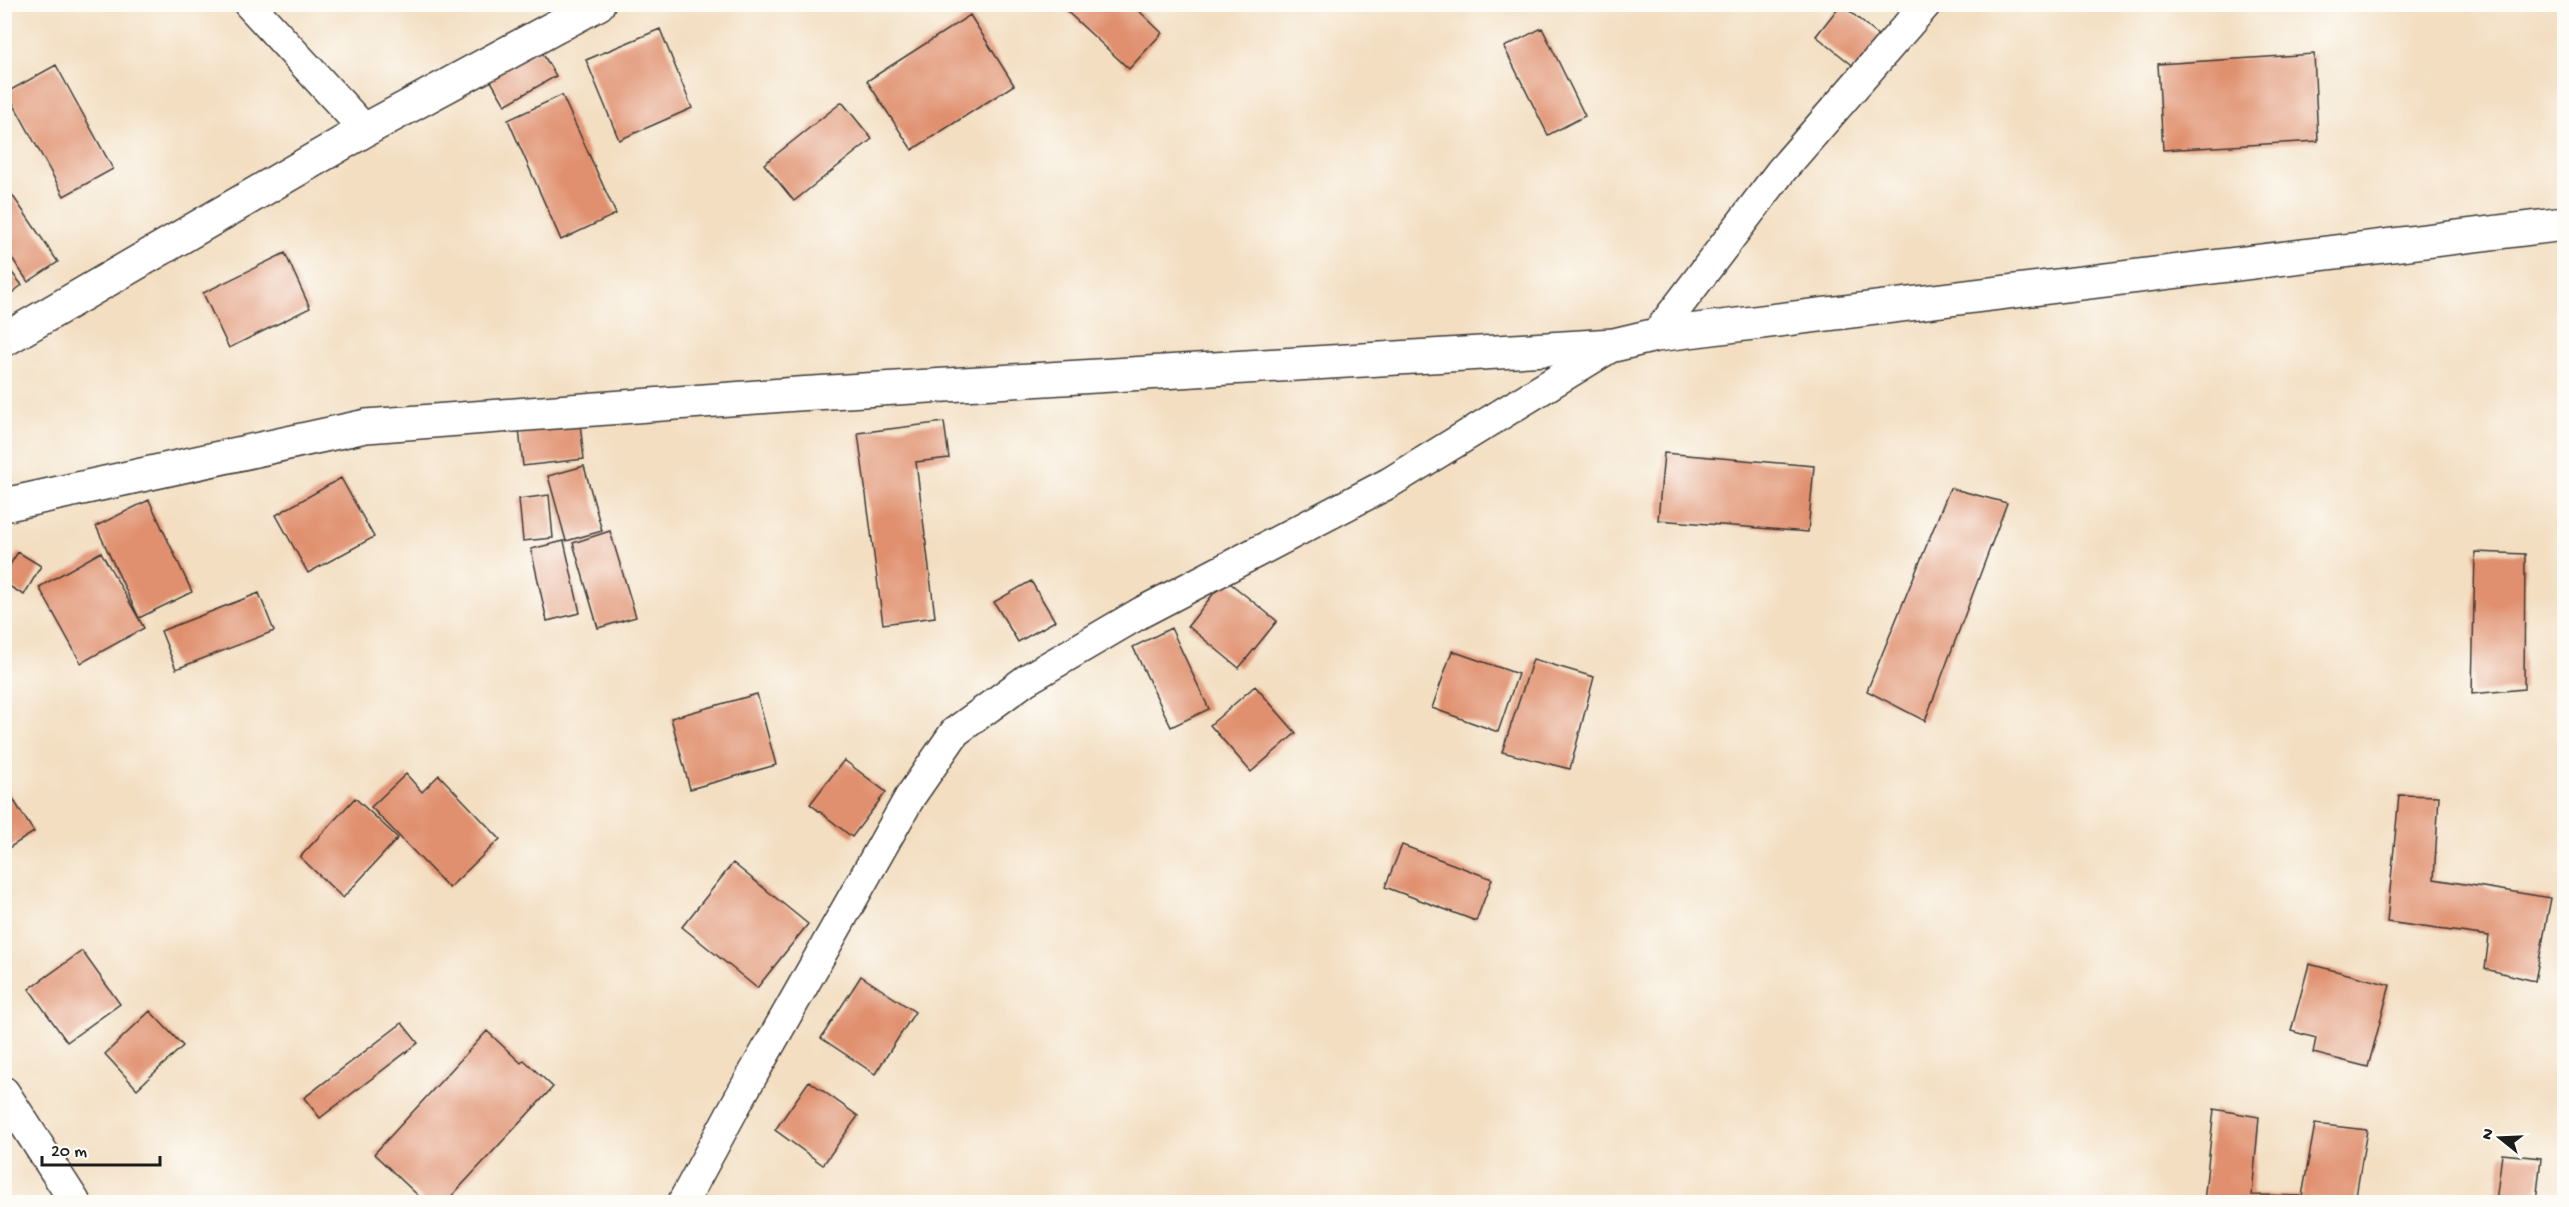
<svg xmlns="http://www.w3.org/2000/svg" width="2569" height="1207" viewBox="0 0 2569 1207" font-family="'Gochi Hand',sans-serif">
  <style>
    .building { fill: #e0906e }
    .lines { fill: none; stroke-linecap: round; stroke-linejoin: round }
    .minor-casing { stroke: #3c3935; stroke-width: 33 }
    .tertiary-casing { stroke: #3c3935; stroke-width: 36 }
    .minor { stroke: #fff; stroke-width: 30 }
    .tertiary { stroke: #fff; stroke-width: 33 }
  </style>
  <rect width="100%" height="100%" fill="#fdfcf7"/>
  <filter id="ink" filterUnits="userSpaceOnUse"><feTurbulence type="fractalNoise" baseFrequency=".0167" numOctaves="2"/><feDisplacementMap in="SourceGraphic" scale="12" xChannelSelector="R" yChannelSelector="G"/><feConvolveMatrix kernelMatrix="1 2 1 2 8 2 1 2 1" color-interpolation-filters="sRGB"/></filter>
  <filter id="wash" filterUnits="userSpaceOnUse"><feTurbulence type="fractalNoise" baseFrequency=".008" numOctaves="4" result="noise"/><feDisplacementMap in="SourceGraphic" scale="24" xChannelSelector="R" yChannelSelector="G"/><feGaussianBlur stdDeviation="1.35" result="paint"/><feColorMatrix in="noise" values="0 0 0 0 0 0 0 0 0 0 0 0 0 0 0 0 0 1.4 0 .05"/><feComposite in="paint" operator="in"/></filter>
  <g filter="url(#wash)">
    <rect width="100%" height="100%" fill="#f3dec1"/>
    <g id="blocks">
      <!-- building -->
      <path class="building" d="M1059 4H1132L1162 33 1129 69Z
        M1841 4 1885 41 1861 72 1816 36Z
        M970 15 1014 85 912 150 867 81Z
        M1542 28 1585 116 1548 135 1504 47Z
        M660 29 692 108 619 140 586 60Z
        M540 49 556 76 505 105 489 78Z
        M2314 54 2318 141 2163 150 2158 64Z
        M56 65 113 169 64 196 7 92Z
        M562 95 616 214 561 240 508 120Z
        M842 102 872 139 794 201 764 164Z
        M4 183 58 262 28 282 4 246Z
        M285 253 310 308 229 348 203 293Z
        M4 263 22 285 4 299Z
        M579 414 584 459 523 466 518 420Z
        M944 422 949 458 916 462 935 617 883 624 858 433Z
        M1664 453 1814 466 1808 532 1658 520Z
        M584 466 602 531 566 541 548 476Z
        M341 478 374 537 308 573 276 515Z
        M1950 488 2007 503 1925 721 1867 691Z
        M549 495 553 538 523 541 519 499Z
        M149 500 192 592 139 618 96 526Z
        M610 531 636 617 598 628 573 543Z
        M564 541 580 613 547 621 531 549Z
        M18 552 41 566 24 595 4 583V574Z
        M101 552 144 628 81 663 39 587Z
        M2475 552 2525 554 2524 689 2472 694Z
        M1225 579 1277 621 1239 668 1188 626Z
        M1031 581 1055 621 1018 642 994 602Z
        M259 593 274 631 176 669 161 631Z
        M1171 628 1209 709 1171 727 1133 647Z
        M1452 651 1518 674 1498 732 1432 708Z
        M1533 659 1594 677 1570 769 1502 752Z
        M1255 686 1296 733 1251 772 1210 725Z
        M757 694 776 765 690 789 671 718Z
        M844 760 886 792 852 837 810 804Z
        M406 774 422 792 439 775 500 839 449 888 371 807Z
        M4 785 34 832 4 851Z
        M2399 795 2439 796 2434 879 2551 898 2535 981 2485 969 2489 936 2387 922Z
        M355 798 398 838 343 898 300 857Z
        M1402 845 1492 879 1476 921 1385 887Z
        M733 863 808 924 757 988 682 927Z
        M82 951 120 1004 67 1042 29 989Z
        M2309 964 2390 985 2368 1067 2313 1053 2316 1038 2291 1031Z
        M861 976 915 1012 875 1074 821 1038Z
        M150 1011 183 1046 137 1089 105 1054Z
        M402 1023 418 1043 320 1118 304 1098Z
        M487 1031 521 1063 524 1060 553 1087 446 1202H425L374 1154Z
        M809 1081 858 1116 823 1165 775 1130Z
        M2214 1109 2259 1117 2252 1195 2302 1196 2315 1124 2367 1130 2355 1202H2204Z
        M2502 1154 2541 1158 2536 1202H2496Z"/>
    </g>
  </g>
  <g filter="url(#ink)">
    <use href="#blocks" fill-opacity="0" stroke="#3c3935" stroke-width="1.5"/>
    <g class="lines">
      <defs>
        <path id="minor" d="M249 4 365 130
          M1656 335 1781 171 1926 4
          M4 1092 75 1202
          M683 1202 740 1097 910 797 955 732 1026 680 1142 612 1389 483 1614 345"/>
        <path id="tertiary" d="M4 340 365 130 598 4
          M4 505 366 426 797 394 1614 345 1656 335 2564 224"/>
      </defs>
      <!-- minor casing -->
      <use href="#minor" class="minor-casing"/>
      <!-- tertiary casing -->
      <use href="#tertiary" class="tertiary-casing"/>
      <!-- minor -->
      <use href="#minor" class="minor"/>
      <!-- tertiary -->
      <use href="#tertiary" class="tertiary"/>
    </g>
  </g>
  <!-- margin -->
  <rect width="2569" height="1207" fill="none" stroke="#fdfcf7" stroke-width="24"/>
  <!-- north arrow -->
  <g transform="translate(2500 1138) rotate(288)" stroke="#fdfcf7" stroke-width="4.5" paint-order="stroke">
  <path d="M0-4.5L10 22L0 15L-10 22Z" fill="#1c1c1c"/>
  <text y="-9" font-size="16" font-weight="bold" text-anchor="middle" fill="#1c1c1c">N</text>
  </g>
  <!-- scale -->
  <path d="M42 1156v9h118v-9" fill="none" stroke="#1c1c1c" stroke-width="3"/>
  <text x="51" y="1156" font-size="18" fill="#1c1c1c" stroke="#fdfcf7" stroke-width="4.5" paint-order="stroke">20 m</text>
</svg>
